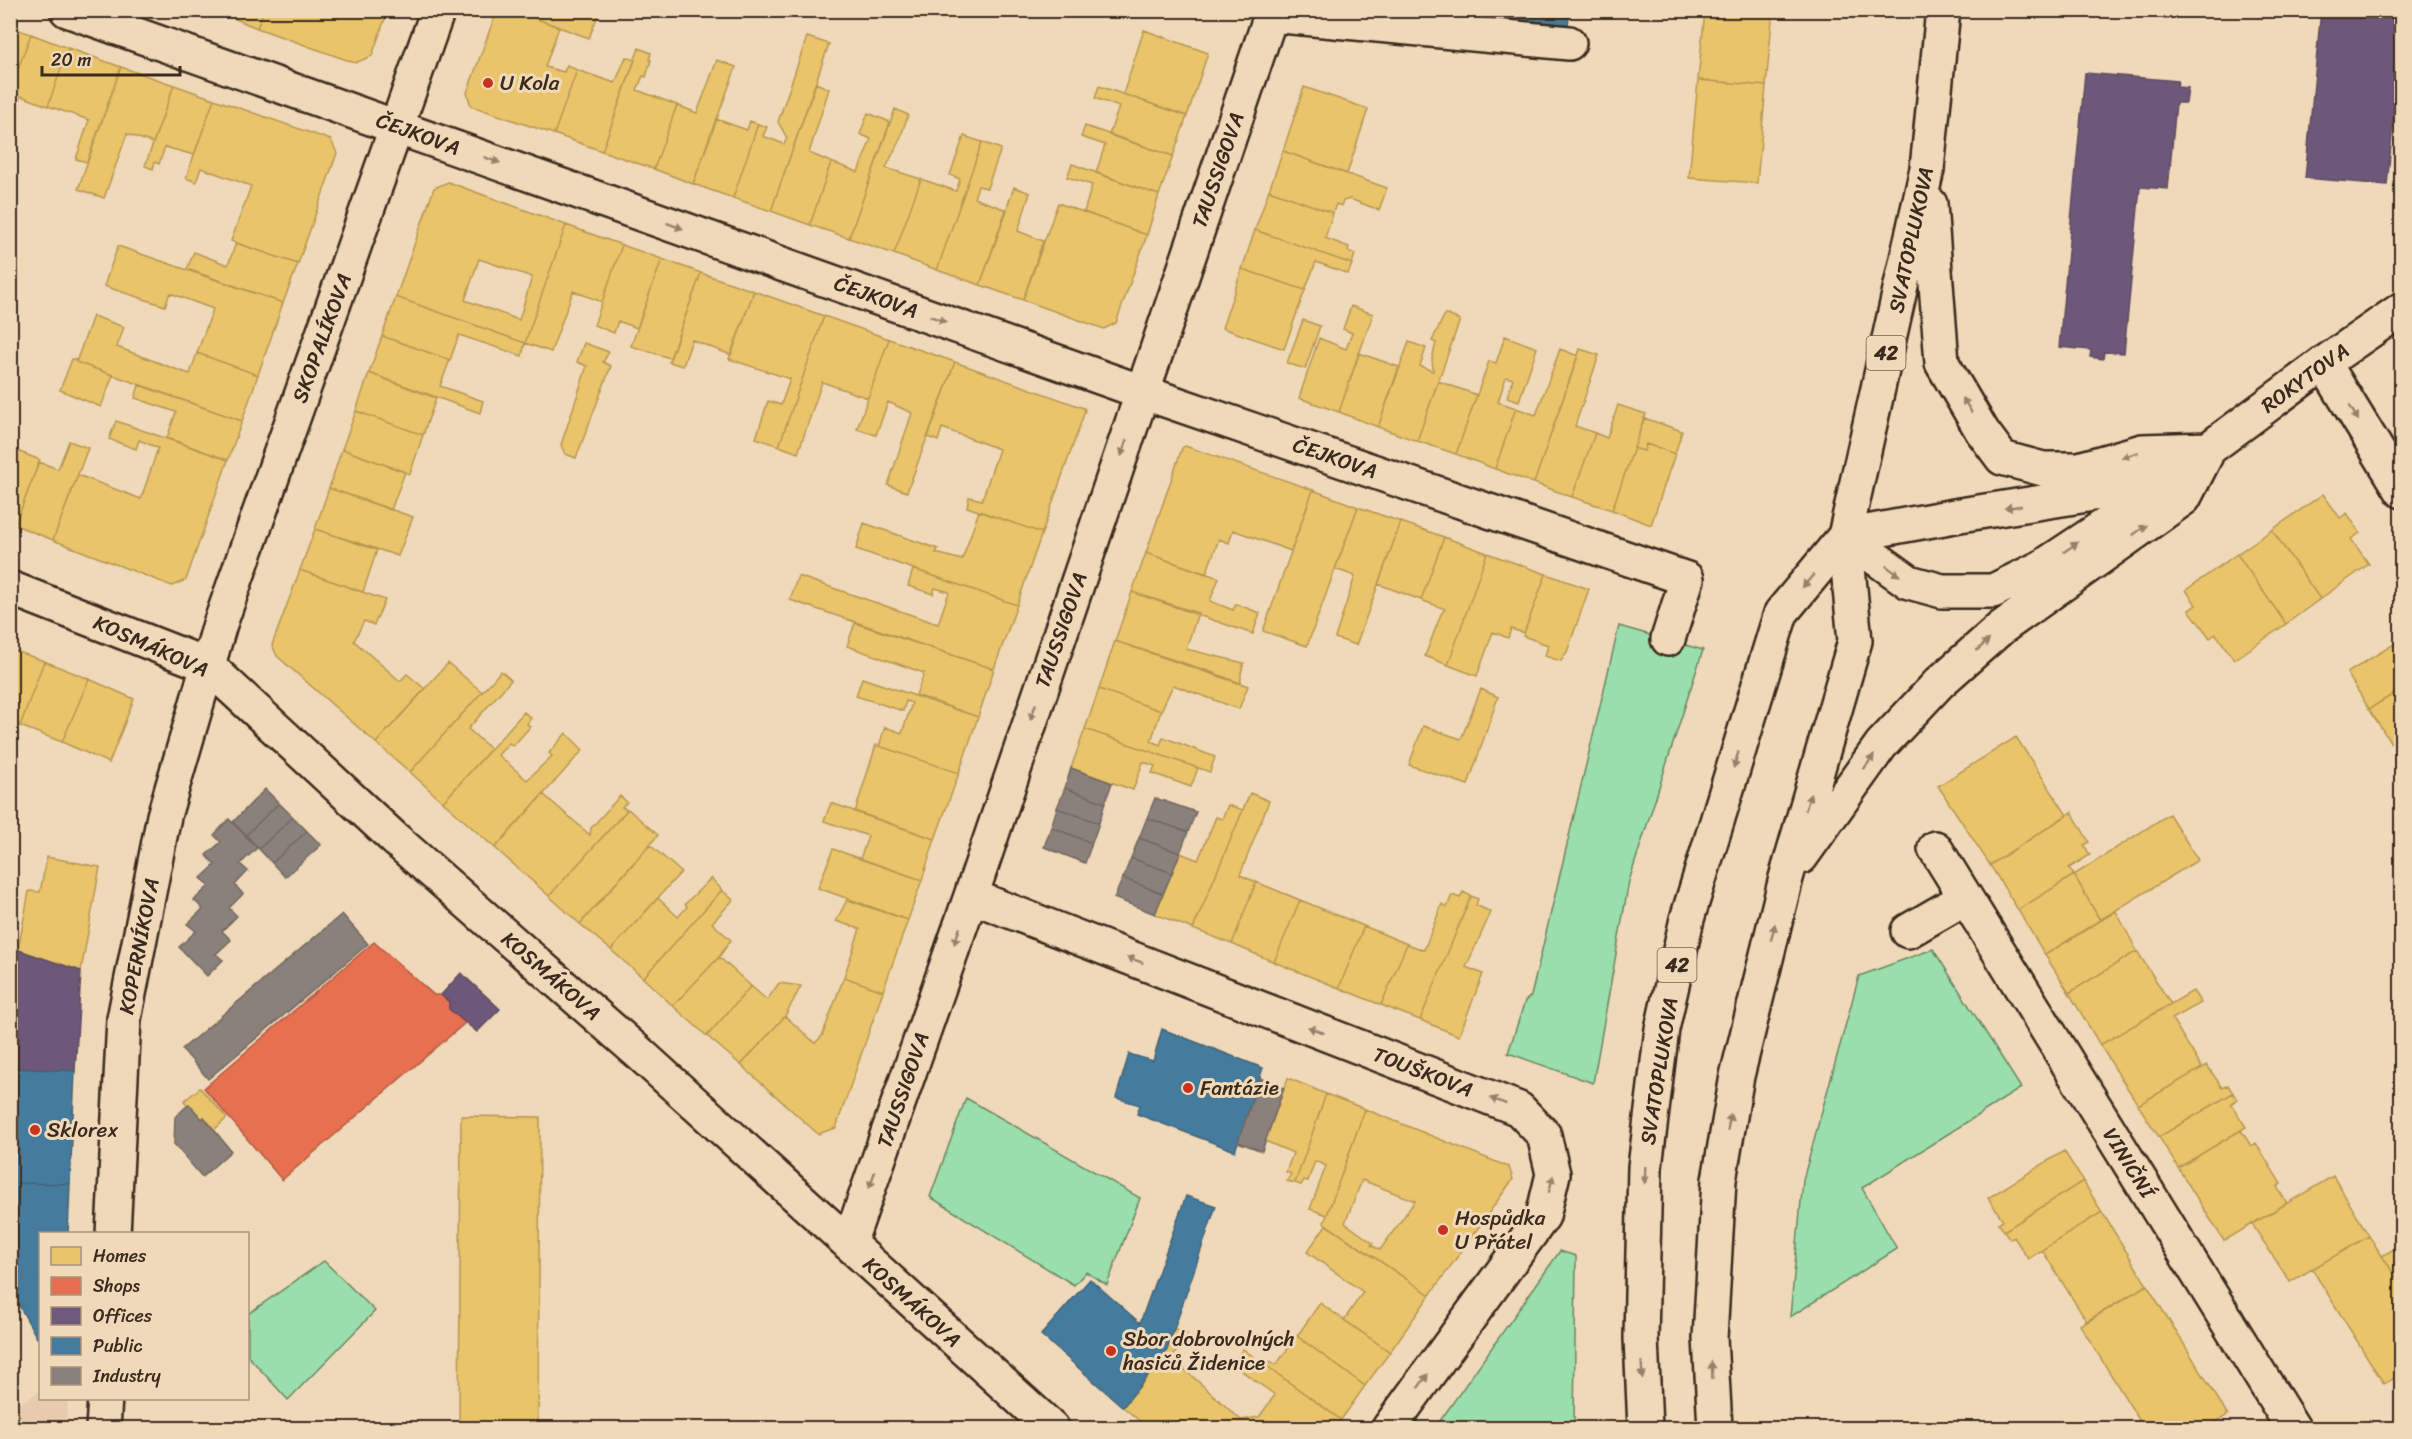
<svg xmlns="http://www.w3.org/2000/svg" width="2412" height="1439" viewBox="0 0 2412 1439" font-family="Sriracha,sans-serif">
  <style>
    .built { fill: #e8cbac }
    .green { fill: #9adfab; stroke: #6a8464; stroke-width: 1.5 }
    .homes { fill: #e9c46a; stroke: #b59653; stroke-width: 1.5; fill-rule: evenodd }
    .shops { fill: #e76f51; stroke: #b35a42; stroke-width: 1.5 }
    .offices { fill: #6d597a; stroke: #5e4b5e; stroke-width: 1.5 }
    .public { fill: #457b9d; stroke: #426377; stroke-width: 1.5 }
    .industry { fill: #8a817c; stroke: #726760; stroke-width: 1.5 }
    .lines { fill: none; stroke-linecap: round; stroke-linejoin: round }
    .minor-casing { stroke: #3b2a1e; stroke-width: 38 }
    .major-casing { stroke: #3b2a1e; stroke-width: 38 }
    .minor { stroke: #f0d9b9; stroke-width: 33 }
    .major { stroke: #f0d9b9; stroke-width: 33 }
    .oneway { fill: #96826c }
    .poi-dot { fill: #c8321e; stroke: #f0d9b9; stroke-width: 2 }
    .labels { text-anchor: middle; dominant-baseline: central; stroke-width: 6; stroke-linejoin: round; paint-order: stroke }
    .shield { fill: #f0d9b9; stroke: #715e4c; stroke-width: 1.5 }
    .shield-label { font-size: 20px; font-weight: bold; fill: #3b2a1e }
    .poi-label { font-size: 21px; fill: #3b2a1e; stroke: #f0d9b9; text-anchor: start }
    .street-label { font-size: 21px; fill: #3b2a1e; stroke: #f0d9b9 }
  </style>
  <rect width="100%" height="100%" fill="#f0d9b9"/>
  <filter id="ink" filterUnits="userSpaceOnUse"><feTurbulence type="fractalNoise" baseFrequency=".0167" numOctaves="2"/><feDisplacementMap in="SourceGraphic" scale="12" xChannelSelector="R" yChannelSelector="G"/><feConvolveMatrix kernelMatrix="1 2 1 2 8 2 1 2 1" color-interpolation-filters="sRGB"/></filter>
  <g filter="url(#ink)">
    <!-- built -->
    <path class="built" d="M40 1391V1398L68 1399 66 1428H11V1409Z"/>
    <!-- green -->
    <path class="green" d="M1619 626 1703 650 1629 881 1593 1083 1508 1053 1525 1001 1531 996Z
      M1933 949 2021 1088 1862 1188 1897 1249 1790 1317 1803 1180 1859 976Z
      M966 1098 1140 1198 1107 1285 1086 1272 1074 1285 930 1197Z
      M1560 1251 1576 1256 1574 1428H1435Z
      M324 1261 375 1311 288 1400 248 1356V1314Z"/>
    <!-- homes -->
    <path class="homes" d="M214 10H264L257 28Z
      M264 10H388L372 56 355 63 257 28Z
      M497 10H512L559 27 545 67 564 72 567 65 577 70 554 134 471 106 467 93Z
      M512 10H600L589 38Z
      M1705 10H1773L1766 86 1698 80Z
      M10 27 31 34 10 91Z
      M1144 30 1208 53 1187 116 1123 94Z
      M31 34 68 48 48 106 21 96 11 122 19 126 10 150V91Z
      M807 37 829 44 771 211 733 198 758 124 767 127 763 136 784 144 787 138 778 122Z
      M68 48 121 67 87 162 76 159 89 120 48 106Z
      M639 48 651 53 649 60H651L646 77 643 76 637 90 677 105 654 169 602 151Z
      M626 57 635 60 602 151 554 134 577 70 615 83Z
      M717 60 736 67 693 184 654 169 677 105 697 113Z
      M121 67 174 85 153 143 127 134 104 198 78 189Z
      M1698 80 1766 86 1757 183 1689 178Z
      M816 83 829 89 809 153 831 162 810 225 771 211Z
      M174 85 214 99 194 155 165 147 159 164 155 162 153 169 145 166Z
      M1099 86 1187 116 1173 156 1109 135 1119 107 1095 98Z
      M1304 87 1368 109 1347 174 1283 151Z
      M214 99 331 140 337 153 298 264 231 241 251 186 201 168 196 182 186 178Z
      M895 109 908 115 900 139 886 168 921 179 894 254 849 238Z
      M868 113 890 122 849 238 810 225 831 162 858 172 871 139 860 134Z
      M716 119 747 130 750 121 758 124 733 198 693 184Z
      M1085 126 1173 156 1159 195 1096 173 1105 145 1081 137Z
      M964 136 982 142 937 270 894 254 921 179 956 191 960 179 950 175Z
      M982 142 1001 149 987 188 978 186 974 198 1007 210 980 285 937 270Z
      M1283 151 1387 188 1379 210 1350 199 1343 201 1341 206 1336 204 1333 213 1269 190Z
      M1072 164 1159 195 1147 235 1084 212 1092 185 1067 177Z
      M448 182 566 225 525 343 396 297 434 188ZM479 259 532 277 519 320 465 300Z
      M1014 187 1030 193 1018 231 1043 241 1023 300 980 285Z
      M1269 190 1333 213 1325 238 1349 247 1348 251 1355 254 1352 264 1255 230Z
      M1058 203 1147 235 1116 323 1104 329 1023 300Z
      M566 225 622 245 602 302 573 291 551 352 525 343Z
      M1255 230 1352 264 1348 274 1316 262 1305 290 1242 269Z
      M236 243 298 264 283 303 187 269 194 252 228 265Z
      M622 245 662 259 637 328 618 321 614 333 594 325Z
      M118 246 283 303 258 375 197 353 213 309 170 293 165 306 104 286Z
      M662 259 701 273 670 358 631 346Z
      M1242 269 1305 290 1284 349 1222 328Z
      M701 273 754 291 731 355 692 340 683 366 669 362Z
      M754 291 824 316 779 446 756 438 768 401 781 405 790 379 729 359Z
      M396 297 525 343 522 356 459 335 450 360 382 336Z
      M1351 306 1373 314 1339 412 1299 398 1319 338 1346 349 1352 333 1343 329Z
      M1445 314 1460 320 1417 441 1378 427 1409 342 1426 348 1420 366 1433 371 1432 359 1436 343 1432 341Z
      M93 316 124 327 117 347 178 370 190 374 197 353 258 375 242 421 76 362Z
      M824 316 889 339 868 398 822 382 798 453 779 446Z
      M1303 320 1320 326 1305 369 1287 363Z
      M382 336 450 360 440 386 483 401 480 413 369 373Z
      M1505 336 1537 348 1519 401 1507 397 1513 379 1506 377 1498 402 1516 408 1495 469 1456 454 1489 361 1496 363Z
      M889 339 955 362 907 492 888 485 912 413 888 402 876 435 857 429Z
      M584 343 609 352 603 362 611 366 576 458 565 454 561 445 587 366 577 362Z
      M1560 349 1578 356 1534 483 1495 469 1516 408 1536 415Z
      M1580 349 1599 355 1575 426 1595 433 1572 497 1534 483Z
      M1359 353 1399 367 1378 427 1339 412Z
      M72 359 77 360 76 362 113 375 101 407 60 390Z
      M955 362 1084 408 1085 411 1042 533 967 507 969 497 982 500 999 449 942 428 938 441 928 437Z
      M369 373 436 398 423 435 356 411Z
      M1438 381 1477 395 1456 454 1417 441Z
      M139 385 242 421 228 460 167 438 176 412 135 398Z
      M10 395 17 398 10 414Z
      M1618 405 1646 414 1612 510 1572 497 1595 433 1607 438Z
      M356 411 423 435 410 474 342 449Z
      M1644 418 1682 431 1675 454 1646 444 1644 451 1634 448Z
      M116 421 228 460 186 580 172 586 53 540 78 475 141 499 158 448 139 440 136 449 109 439Z
      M69 441 88 448 53 540 15 525 39 462 58 469Z
      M1646 444 1675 454 1651 525 1612 510 1634 448 1644 451Z
      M1185 446 1313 490 1291 551 1233 530 1229 543 1219 539 1206 574 1146 553 1182 448Z
      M10 448 40 460 15 525 10 523Z
      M342 449 405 472 391 510 329 488Z
      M329 488 413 517 398 556 315 529Z
      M1313 490 1358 507 1307 646 1263 631Z
      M2323 494 2340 518 2347 513 2360 533 2351 539 2369 564 2320 599 2272 530Z
      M1358 507 1401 522 1356 645 1335 638 1355 576 1335 569Z
      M979 511 1042 533 1017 605 856 549 864 523 938 549 936 553 962 560Z
      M1401 522 1444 537 1421 600 1378 584Z
      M315 529 377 550 363 592 300 570Z
      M2272 530 2320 599 2286 624 2237 554Z
      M1444 537 1487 553 1448 665 1425 656 1441 614 1445 609 1421 600Z
      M1146 553 1219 578 1210 601 1233 610 1236 604 1260 613 1253 634 1132 592Z
      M1487 553 1546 574 1524 633 1511 629 1508 638 1493 632 1477 676 1448 665Z
      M2237 554 2286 624 2234 660 2216 634 2210 638 2189 610 2196 605 2186 590Z
      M913 569 1017 605 994 669 790 600 798 576 938 624 949 592 935 588 933 594 908 586Z
      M300 570 385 600 374 625 364 621 354 641 400 681 407 674 425 689 376 743 277 656 272 645Z
      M1546 574 1589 589 1567 652 1561 661 1545 656 1548 645 1523 636Z
      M1132 592 1198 613 1186 649 1244 663 1241 673V684L1115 641Z
      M855 623 994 669 978 717 916 695 924 673 847 646Z
      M2402 639V689L2369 709 2347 673Z
      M1115 641 1208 671 1248 686 1239 709 1173 685 1161 711 1099 689Z
      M10 649 44 661 20 726 10 722Z
      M44 661 89 679 62 742 20 726Z
      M448 663 482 692 410 772 376 743Z
      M501 671 511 680 468 729 491 749 443 802 410 772Z
      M862 678 978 717 959 773 879 746 885 727 902 733 912 703 906 701 903 711 856 696Z
      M89 679 134 699 109 763 62 742Z
      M1099 689 1161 711 1151 741 1160 745 1163 737 1215 757 1210 772 1085 729Z
      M1481 689 1498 697 1468 785 1409 765 1423 726 1461 739Z
      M2402 689V737L2391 743 2369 709Z
      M524 712 531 718 527 724 530 727 513 746 509 743 498 755 527 780 552 756 549 753 566 733 583 750 495 848 443 802Z
      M1085 729 1198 768 1191 787 1152 773 1155 766 1143 762 1133 790 1071 768Z
      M2016 737 2067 815 1990 865 1938 786Z
      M876 745 959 773 935 839 855 812Z
      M1250 793 1269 801 1240 875 1256 882 1232 944 1193 929Z
      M543 794 590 835 591 828 620 796 627 802 622 807 627 810 549 896 495 848Z
      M831 803 935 839 922 880 860 859 868 836 824 821Z
      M1228 805 1243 810 1193 929 1155 914 1180 853 1198 860 1216 817 1222 819Z
      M628 809 658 835 580 924 549 896Z
      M2072 812 2089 842 2084 845 2090 855 2069 868 2074 875 2018 910 1990 865Z
      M2169 814 2198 860 2100 920 2074 875Z
      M650 845 681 872 611 950 580 924Z
      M833 849 922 880 908 920 818 888Z
      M47 857 100 867 81 971 18 950 29 891 40 892Z
      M2074 875 2100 920 2045 955 2018 910Z
      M711 878 722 890 643 978 611 950 658 898 678 917 687 907 685 904Z
      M1256 882 1300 900 1274 962 1232 944Z
      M722 890 733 900 712 923 731 940 719 957 673 1006 643 978Z
      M1463 892 1471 896 1420 1020 1381 1005 1407 944 1424 950 1442 904 1447 907 1452 895 1460 898Z
      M1471 896 1478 899 1476 905 1491 912 1466 967 1483 974 1459 1036 1420 1020Z
      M847 900 908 920 883 991 844 977 860 929 836 921Z
      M1300 900 1364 926 1339 988 1274 962Z
      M2116 911 2137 951 2069 993 2045 955Z
      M1364 926 1407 944 1381 1005 1339 988Z
      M2137 951 2171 1004 2100 1045 2069 993Z
      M719 957 751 986 707 1036 673 1006Z
      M844 977 883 991 836 1128 818 1134 741 1065 785 1016 815 1043 822 1036Z
      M779 983 801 986 785 1016 741 1065 707 1036 751 986 767 1000Z
      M2193 991 2201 1003 2172 1019 2202 1068 2138 1105 2100 1045Z
      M2207 1065 2222 1088 2228 1085 2233 1093 2159 1137 2138 1105Z
      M1288 1078 1326 1094 1295 1183 1287 1181 1291 1174 1286 1172 1293 1153 1265 1141Z
      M200 1088 227 1118 214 1130 204 1117 202 1119 184 1101Z
      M2233 1093 2237 1099 2231 1104 2246 1127 2178 1168 2159 1137Z
      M1326 1094 1365 1109 1327 1215 1310 1209 1326 1166 1315 1161 1308 1181 1304 1180 1301 1185 1295 1183Z
      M1365 1109 1509 1167 1513 1179 1430 1295 1324 1223ZM1362 1180 1415 1201 1380 1250 1371 1245 1373 1243 1345 1223Z
      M461 1116 540 1117 538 1428H459Z
      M2241 1130 2251 1146 2256 1143 2281 1184 2277 1187 2287 1203 2224 1241 2178 1168Z
      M2064 1151 2083 1181 2004 1231 1998 1223 2003 1220 1988 1198Z
      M2333 1176 2369 1236 2290 1282 2252 1224Z
      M2083 1181 2102 1212 2028 1259 2014 1237 2010 1239 2004 1231Z
      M2102 1212 2147 1285 2087 1322 2042 1250Z
      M1326 1225 1430 1295 1390 1352 1344 1320 1363 1292 1307 1252Z
      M2369 1236 2402 1286V1374L2384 1384 2312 1269Z
      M2402 1244V1286L2382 1256Z
      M2147 1285 2228 1415 2205 1428H2144L2080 1325Z
      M1320 1303 1390 1352 1365 1386 1297 1336Z
      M1174 1329 1187 1334 1172 1358 1241 1420 1259 1417 1275 1395 1232 1364 1243 1349 1341 1420 1335 1428H1148L1123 1407 1166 1353Z
      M1297 1336 1365 1386 1341 1420 1264 1364 1267 1360 1276 1365Z"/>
    <!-- shops -->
    <path class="shops" d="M374 942 434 995H441L449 1002V1009L465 1023 282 1180 204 1088Z"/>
    <!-- offices -->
    <path class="offices" d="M2321 10H2402V34L2387 185 2305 178Z
      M2085 73 2178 81 2177 87 2188 88 2186 103H2176L2168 189 2140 187 2124 353 2104 352 2103 359 2090 357 2091 350 2059 347Z
      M10 947 81 971 75 1071 10 1068Z
      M461 973 500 1009 477 1032 449 1009V1002L441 995Z"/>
    <!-- public -->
    <path class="public" d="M1419 10H1570L1568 25Z
      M1162 1029 1263 1068 1235 1151 1137 1114 1140 1105 1116 1098 1129 1054 1153 1061Z
      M10 1068 75 1071 70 1184 10 1183Z
      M10 1183 70 1184 68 1234H40V1336L37 1338 10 1289Z
      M1186 1196 1216 1206 1166 1353 1123 1407 1041 1335 1090 1279 1140 1323Z"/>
    <!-- industry -->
    <path class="industry" d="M1071 768 1112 783 1105 803 1065 788Z
      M1065 788 1105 803 1099 823 1057 808Z
      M265 789 279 803 246 835 233 822Z
      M1155 798 1196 812 1188 832 1147 818Z
      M279 803 293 817 259 849 246 835Z
      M1057 808 1099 823 1092 843 1051 827Z
      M293 817 307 831 272 863 259 849Z
      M1147 818 1188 832 1180 853 1139 838Z
      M229 819 257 848 240 864 248 871 235 885 243 894 229 908 237 916 222 931 231 940 216 954 223 960 207 976 179 947 196 931 187 924 203 909 194 900 209 886 201 878 215 865 206 855 221 842 214 835Z
      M1051 827 1092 843 1085 863 1044 847Z
      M307 831 321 845 285 877 272 863Z
      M1139 838 1180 853 1172 873 1131 858Z
      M1131 858 1172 873 1163 894 1123 878Z
      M1123 878 1163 894 1155 914 1114 898Z
      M342 914 368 944 208 1079 182 1049Z
      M1260 1078 1284 1088 1262 1151 1238 1142Z
      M189 1104 202 1119 204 1117 231 1151 202 1177 174 1144 175 1117Z"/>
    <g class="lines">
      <defs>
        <path id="minor" d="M67 10 1142 392 1687 579 1668 639
          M2324 363 2402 491
          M10 588 207 665 395 839 638 1052 1052 1428
          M1935 848 2293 1428
          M971 896 1519 1109 1544 1135 1553 1174 1543 1216 1389 1428
          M1908 931 1965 898
          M113 1234 124 1019 164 816 220 624 438 10
          M849 1244 971 896 1271 15 1569 43
          M103 1428 105 1398"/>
        <path id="major" d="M1930 204 1942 363 1982 431 2002 458 2043 469H2079L2142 451 2209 449
          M1845 536 1909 582 1942 591H1993L2042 567 2113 520 2324 363 2402 309
          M1845 536 1960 515 2100 493 2165 467
          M1801 857 1881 745 1939 683 2001 628 2184 498 2206 455
          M1645 1428 1641 1338 1645 1167 1662 1029 1687 919 1781 613 1845 536
          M1715 1428 1710 1338 1719 1180 1737 1076 1786 878 1855 641 1845 536 1927 169 1943 10"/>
      </defs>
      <!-- minor casing -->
      <use href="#minor" class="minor-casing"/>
      <!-- major casing -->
      <use href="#major" class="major-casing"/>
      <!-- minor -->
      <use href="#minor" class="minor"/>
      <!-- major -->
      <use href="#major" class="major"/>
    </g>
    <!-- one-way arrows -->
    <defs><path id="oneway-solid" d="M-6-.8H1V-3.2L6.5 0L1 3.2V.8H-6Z" transform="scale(1.5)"/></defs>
    <g class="oneway">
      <use href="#oneway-solid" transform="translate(492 160) rotate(20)"/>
      <use href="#oneway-solid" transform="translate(675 226) rotate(20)"/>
      <use href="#oneway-solid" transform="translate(938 319) rotate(20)"/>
      <use href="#oneway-solid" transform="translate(1967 405) rotate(-121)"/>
      <use href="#oneway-solid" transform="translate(2354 413) rotate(59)"/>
      <use href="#oneway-solid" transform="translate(1124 448) rotate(109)"/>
      <use href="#oneway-solid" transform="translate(2130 455) rotate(164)"/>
      <use href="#oneway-solid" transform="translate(2013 507) rotate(171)"/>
      <use href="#oneway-solid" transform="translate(2140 530) rotate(-35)"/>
      <use href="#oneway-solid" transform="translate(2071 547) rotate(-34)"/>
      <use href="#oneway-solid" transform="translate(1893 571) rotate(36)"/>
      <use href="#oneway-solid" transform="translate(1808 581) rotate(130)"/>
      <use href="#oneway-solid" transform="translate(1983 645) rotate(-41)"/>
      <use href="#oneway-solid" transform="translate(1033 712) rotate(109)"/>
      <use href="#oneway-solid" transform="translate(1736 760) rotate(107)"/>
      <use href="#oneway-solid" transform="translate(1869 762) rotate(-54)"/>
      <use href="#oneway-solid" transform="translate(1808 802) rotate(-74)"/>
      <use href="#oneway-solid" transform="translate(1773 932) rotate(-76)"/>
      <use href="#oneway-solid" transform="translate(957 936) rotate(109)"/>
      <use href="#oneway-solid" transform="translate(1135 960) rotate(-159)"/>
      <use href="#oneway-solid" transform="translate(1316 1030) rotate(-159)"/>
      <use href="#oneway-solid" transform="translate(1498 1101) rotate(-159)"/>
      <use href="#oneway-solid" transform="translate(1729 1122) rotate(-80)"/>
      <use href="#oneway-solid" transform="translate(1645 1175) rotate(92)"/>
      <use href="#oneway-solid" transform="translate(872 1180) rotate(109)"/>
      <use href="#oneway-solid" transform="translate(1551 1184) rotate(-76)"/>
      <use href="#oneway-solid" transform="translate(1642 1370) rotate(87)"/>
      <use href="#oneway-solid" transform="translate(1712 1370) rotate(-93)"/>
      <use href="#oneway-solid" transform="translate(1423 1381) rotate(-54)"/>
    </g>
  </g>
  <!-- markers -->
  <g class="poi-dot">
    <circle cx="488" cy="83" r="6"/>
    <circle cx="1188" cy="1088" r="6"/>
    <circle cx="35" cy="1130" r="6"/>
    <circle cx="1443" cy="1230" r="6"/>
    <circle cx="1111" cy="1351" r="6"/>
  </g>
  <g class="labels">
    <!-- shield labels -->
    <g class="shield">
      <rect x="1866.5" y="336" width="39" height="34" rx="4.5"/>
      <rect x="1657.5" y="948" width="39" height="34" rx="4.5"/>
    </g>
    <g class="shield-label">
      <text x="1886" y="353">42</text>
      <text x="1677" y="965">42</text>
    </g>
    <!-- poi labels -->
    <g class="poi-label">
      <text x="500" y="83">U Kola</text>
      <text x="1200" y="1088">Fantázie</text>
      <text x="47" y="1130">Sklorex</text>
      <text x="1455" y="1218">Hospůdka<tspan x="1455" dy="24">U Přátel</tspan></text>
      <text x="1123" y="1339">Sbor dobrovolných<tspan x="1123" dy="24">hasičů Židenice</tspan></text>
    </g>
    <!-- street labels -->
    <g class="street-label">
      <text transform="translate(418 134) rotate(20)">ČEJKOVA</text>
      <text transform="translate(1218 170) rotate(-71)">TAUSSIGOVA</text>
      <text transform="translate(1911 240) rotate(-78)">SVATOPLUKOVA</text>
      <text transform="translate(876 297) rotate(20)">ČEJKOVA</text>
      <text transform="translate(322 338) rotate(-70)">SKOPALÍKOVA</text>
      <text transform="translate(2305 378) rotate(-36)">ROKYTOVA</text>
      <text transform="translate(1335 458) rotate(19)">ČEJKOVA</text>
      <text transform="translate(1061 630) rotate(-71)">TAUSSIGOVA</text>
      <text transform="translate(151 646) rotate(24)">KOSMÁKOVA</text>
      <text transform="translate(139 946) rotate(-79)">KOPERNÍKOVA</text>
      <text transform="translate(551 976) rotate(41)">KOSMÁKOVA</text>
      <text transform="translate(1659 1071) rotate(-81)">SVATOPLUKOVA</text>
      <text transform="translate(1423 1072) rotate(21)">TOUŠKOVA</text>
      <text transform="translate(903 1090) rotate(-71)">TAUSSIGOVA</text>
      <text transform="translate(2129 1163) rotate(58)">VINIČNÍ</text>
      <text transform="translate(912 1302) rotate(42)">KOSMÁKOVA</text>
    </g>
  </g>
  <!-- margin -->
  <rect width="2412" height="1439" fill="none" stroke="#f0d9b9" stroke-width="36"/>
  <rect x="18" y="18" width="2376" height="1403" fill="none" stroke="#3b2a1e" stroke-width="2" filter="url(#ink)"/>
  <!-- legend -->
  <rect x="39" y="1232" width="210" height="168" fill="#f0d9b9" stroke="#a8937b" stroke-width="1.5"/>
  <rect x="51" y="1247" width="30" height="18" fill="#e9c46a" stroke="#a8937b" stroke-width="1.5"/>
  <text x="93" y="1262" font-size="18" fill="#3b2a1e">Homes</text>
  <rect x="51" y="1277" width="30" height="18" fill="#e76f51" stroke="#a8937b" stroke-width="1.5"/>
  <text x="93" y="1292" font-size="18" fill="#3b2a1e">Shops</text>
  <rect x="51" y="1307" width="30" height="18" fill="#6d597a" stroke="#a8937b" stroke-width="1.5"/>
  <text x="93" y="1322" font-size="18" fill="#3b2a1e">Offices</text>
  <rect x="51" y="1337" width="30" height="18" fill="#457b9d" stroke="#a8937b" stroke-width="1.5"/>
  <text x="93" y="1352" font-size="18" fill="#3b2a1e">Public</text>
  <rect x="51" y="1367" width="30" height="18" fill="#8a817c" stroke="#a8937b" stroke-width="1.5"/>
  <text x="93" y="1382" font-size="18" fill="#3b2a1e">Industry</text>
  <!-- scale -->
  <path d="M42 66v9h138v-9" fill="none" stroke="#3b2a1e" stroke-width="3"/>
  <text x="51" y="66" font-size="18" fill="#3b2a1e" stroke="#f0d9b9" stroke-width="4.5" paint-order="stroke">20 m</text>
</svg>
